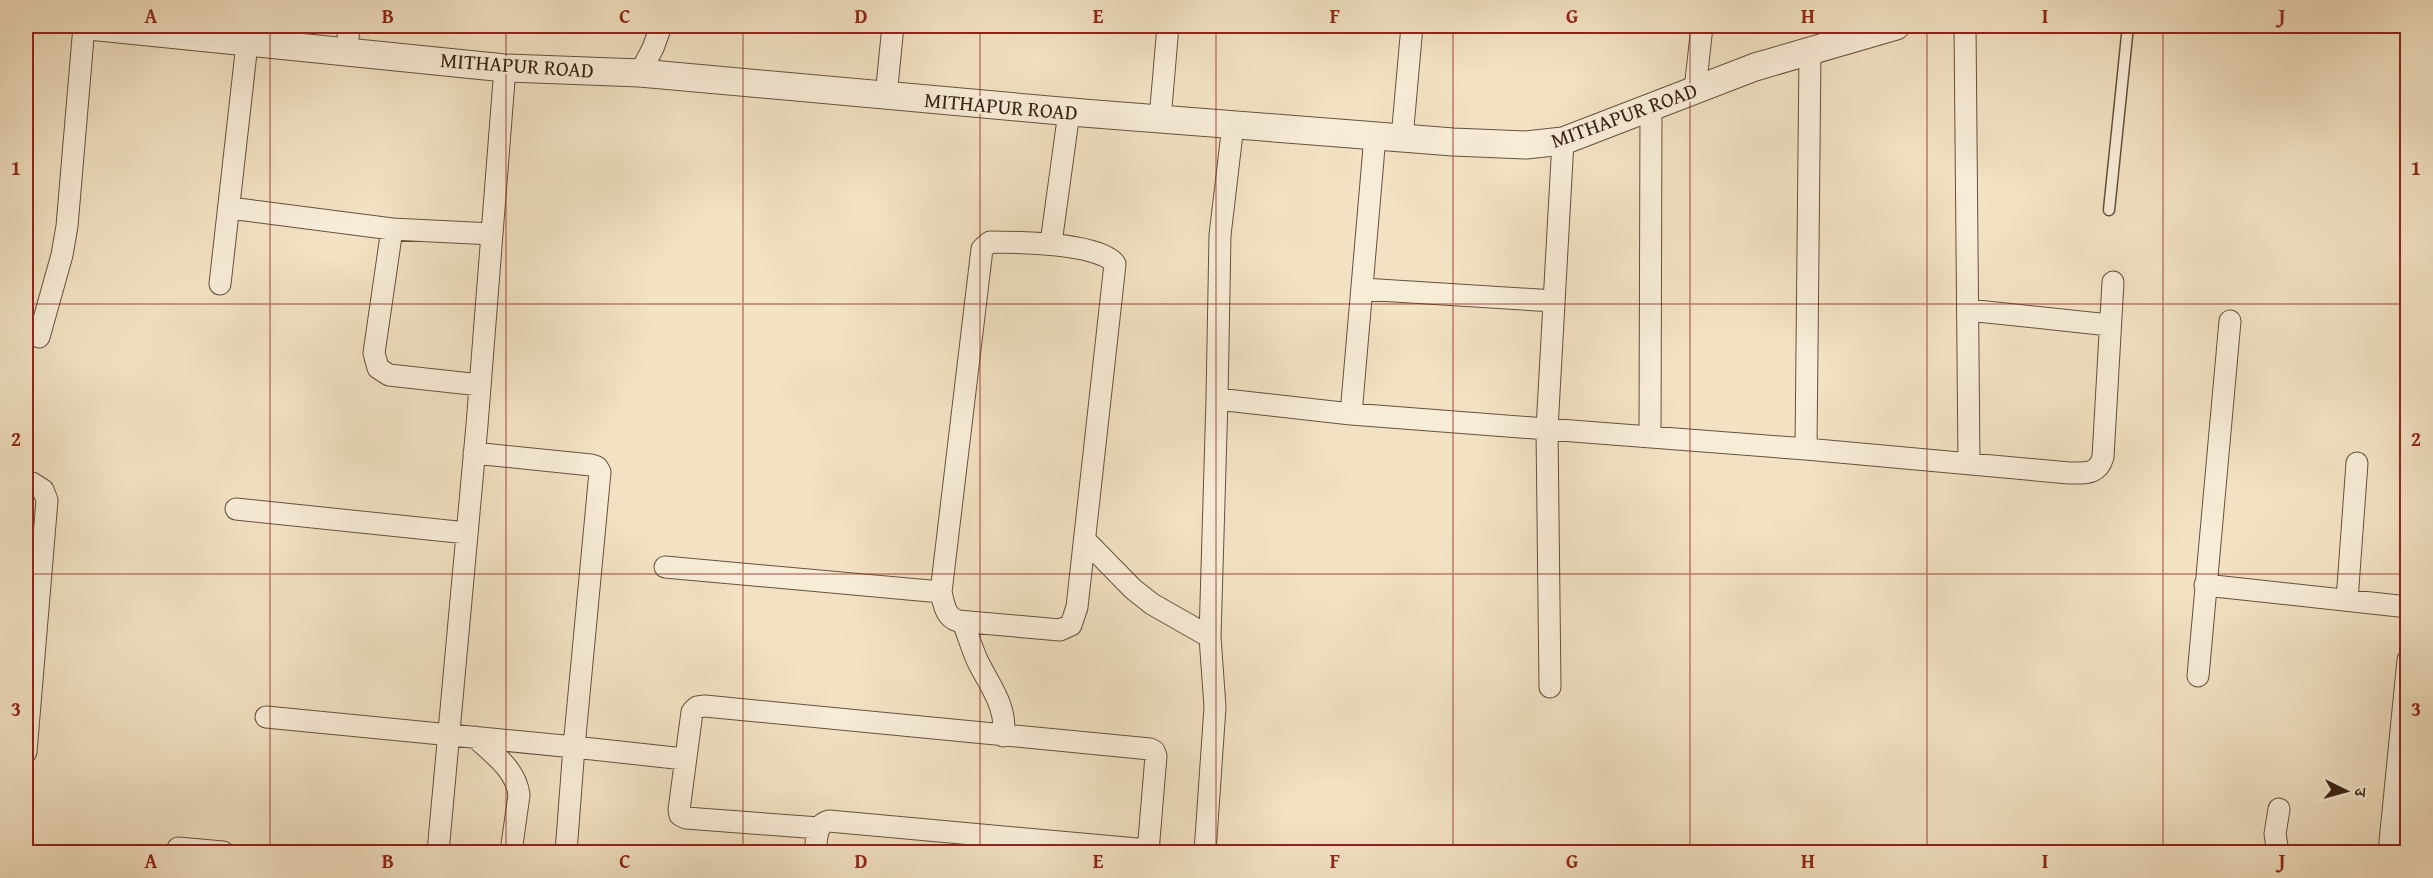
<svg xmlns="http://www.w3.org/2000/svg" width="2433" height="878" viewBox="0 0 2433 878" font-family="'Gentium Book Plus','Noto Serif Devanagari',serif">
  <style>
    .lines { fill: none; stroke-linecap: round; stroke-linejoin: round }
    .service-casing { stroke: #66513d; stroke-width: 13 }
    .minor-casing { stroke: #66513d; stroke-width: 23 }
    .tertiary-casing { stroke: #66513d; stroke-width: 29 }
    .service { stroke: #f7ecd7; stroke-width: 10 }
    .minor { stroke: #f7ecd7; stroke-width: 21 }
    .tertiary { stroke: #f7ecd7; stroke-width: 27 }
    .grid { fill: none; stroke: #8f2418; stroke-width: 1.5; stroke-opacity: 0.55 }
    .labels { text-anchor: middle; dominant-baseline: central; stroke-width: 4.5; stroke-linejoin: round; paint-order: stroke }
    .street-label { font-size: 21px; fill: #382111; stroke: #f7ecd7 }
    .neatline { fill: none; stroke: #8f2418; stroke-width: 2 }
    .grid-label { font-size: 20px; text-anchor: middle; font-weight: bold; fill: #8f2418 }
  </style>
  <rect width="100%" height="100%" fill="#f2e1c2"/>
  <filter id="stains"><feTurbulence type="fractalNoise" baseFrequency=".00333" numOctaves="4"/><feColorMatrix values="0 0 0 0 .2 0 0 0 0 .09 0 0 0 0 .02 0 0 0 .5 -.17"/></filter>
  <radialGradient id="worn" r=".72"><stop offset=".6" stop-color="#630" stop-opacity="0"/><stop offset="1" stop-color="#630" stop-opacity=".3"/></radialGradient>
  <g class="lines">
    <defs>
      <path id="service" d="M2109 210 2128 26"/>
      <path id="minor" d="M1965 26 1969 464
        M347 51 349 26
        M1810 51 1806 449 2069 473C2085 473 2098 475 2103 457L2113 282
        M640 73 653 48 661 26
        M1695 90 1702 26
        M886 96 893 26
        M1160 119 1168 26
        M1402 138 1412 26
        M230 208 392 229 492 234
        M392 229 374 353 378 368 389 375 480 385
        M990 242C1015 242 1101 243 1115 264L1077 607 1071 625 1060 630 958 621C945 617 944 604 941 592L982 249Z
        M1051 243 1069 112
        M220 284 249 26
        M1363 289 1554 301
        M1968 310 2109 325
        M39 337 62 255 67 226 84 26
        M1217 399 1220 235 1233 125
        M1351 414 1375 136
        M1650 437 1651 107
        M26 482 32 483 43 490 47 500 26 752
        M236 509 467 533
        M1085 540 1133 589 1152 604 1210 637 1215 707 1205 852
        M665 567 941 592
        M2205 585 2408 607
        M2347 600 2357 463
        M963 622C968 635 972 649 978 662 990 686 1008 708 1003 736
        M1210 637 1217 399 1351 414 1806 449
        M2198 676 2230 321
        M1550 687 1547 429 1563 141
        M266 717 574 747 600 472 597 467 591 465 474 453
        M475 737C493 754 516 769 519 795L511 852
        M819 828 686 818 680 815 679 810 692 712 697 707 705 706 1150 749 1154 751 1156 756 1148 852
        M178 848 223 852
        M438 852 477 425 505 68
        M566 852 574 747 684 759
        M815 852C817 841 815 824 829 821L1148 850
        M2278 852 2275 834 2279 809
        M2389 852 2408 660"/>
      <path id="tertiary" d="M89 26 505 68 640 73 1083 113 1453 142 1526 145 1563 141 1755 67 1896 26"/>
    </defs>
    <!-- service casing -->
    <use href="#service" class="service-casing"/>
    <!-- minor casing -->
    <use href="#minor" class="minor-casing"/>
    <!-- tertiary casing -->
    <use href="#tertiary" class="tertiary-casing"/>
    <!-- service -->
    <use href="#service" class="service"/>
    <!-- minor -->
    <use href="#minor" class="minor"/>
    <!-- tertiary -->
    <use href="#tertiary" class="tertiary"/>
  </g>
  <!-- grid -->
  <path class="grid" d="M270 26V852M506 26V852M743 26V852M980 26V852M1216 26V852M1453 26V852M1690 26V852M1927 26V852M2163 26V852M26 304H2408M26 574H2408"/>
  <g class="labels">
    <!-- street labels -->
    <g class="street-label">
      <text transform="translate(517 65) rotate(4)">MITHAPUR ROAD</text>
      <text transform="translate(1001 106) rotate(5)">MITHAPUR ROAD</text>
      <text transform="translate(1624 115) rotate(-20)">MITHAPUR ROAD</text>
    </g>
  </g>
  <!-- margin -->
  <rect width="2433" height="878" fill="none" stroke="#f2e1c2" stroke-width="66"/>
  <!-- north arrow -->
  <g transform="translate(2346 791) rotate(95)" stroke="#f7ecd7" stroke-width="4.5" paint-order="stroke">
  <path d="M0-4.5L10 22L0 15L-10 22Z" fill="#382111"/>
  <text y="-9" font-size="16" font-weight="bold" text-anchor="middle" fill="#382111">उ</text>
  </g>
  <rect x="33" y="33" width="2367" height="812" class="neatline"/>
  <g class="grid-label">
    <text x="151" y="23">A</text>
    <text x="388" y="23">B</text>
    <text x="625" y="23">C</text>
    <text x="861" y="23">D</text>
    <text x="1098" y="23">E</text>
    <text x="1335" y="23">F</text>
    <text x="1572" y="23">G</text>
    <text x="1808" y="23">H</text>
    <text x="2045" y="23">I</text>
    <text x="2282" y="23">J</text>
    <text x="16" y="175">1</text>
    <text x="2416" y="175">1</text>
    <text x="16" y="446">2</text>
    <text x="2416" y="446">2</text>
    <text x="16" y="716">3</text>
    <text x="2416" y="716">3</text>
    <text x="151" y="868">A</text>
    <text x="388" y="868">B</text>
    <text x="625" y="868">C</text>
    <text x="861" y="868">D</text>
    <text x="1098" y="868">E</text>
    <text x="1335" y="868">F</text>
    <text x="1572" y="868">G</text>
    <text x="1808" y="868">H</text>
    <text x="2045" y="868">I</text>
    <text x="2282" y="868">J</text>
  </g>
  <rect width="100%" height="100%" filter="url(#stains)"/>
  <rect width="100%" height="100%" fill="url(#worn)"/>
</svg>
